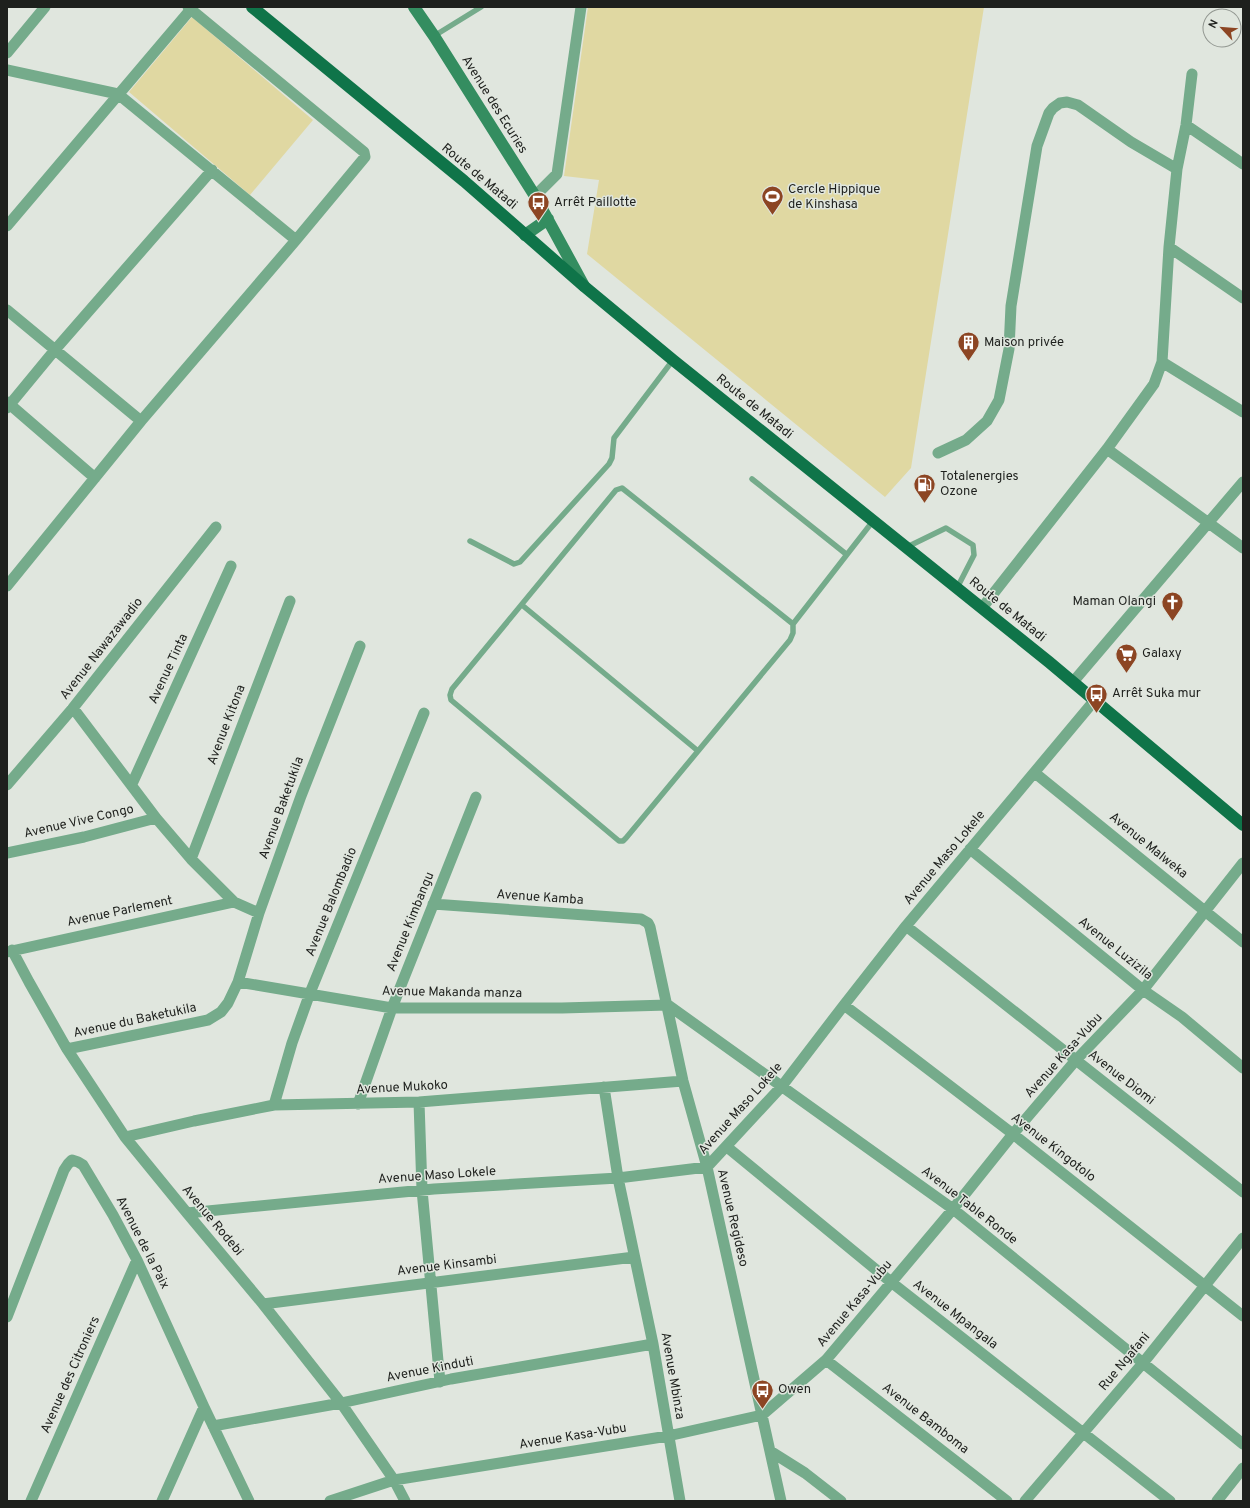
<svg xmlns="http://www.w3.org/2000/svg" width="1250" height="1508" viewBox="0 0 1250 1508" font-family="Overpass,sans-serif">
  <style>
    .green { fill: #e0d8a2 }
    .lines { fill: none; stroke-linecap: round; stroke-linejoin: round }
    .lane { stroke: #75ab8b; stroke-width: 5.5 }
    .street { stroke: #75ab8b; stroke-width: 11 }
    .secondary { stroke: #348d60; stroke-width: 12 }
    .primary { stroke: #0f7449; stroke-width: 12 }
    .labels { text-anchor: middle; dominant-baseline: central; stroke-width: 3; stroke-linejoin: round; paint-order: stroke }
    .street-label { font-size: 13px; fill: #1e201d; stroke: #e0e6de }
    .poi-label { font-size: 13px; fill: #1e201d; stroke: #e0e6de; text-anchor: start }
  </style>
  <rect width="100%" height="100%" fill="#e0e6de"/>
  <!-- green -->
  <path class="green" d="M588 7H984L911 468 885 497 587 254 599 180 564 176Z
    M192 17 313 120 250 195 129 92Z"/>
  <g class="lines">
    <!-- lane -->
    <path class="lane" d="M434 36 481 7
      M752 479 846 554
      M470 541 514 564 520 562 609 464 612 458 614 438 673 360
      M907 547 946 528 973 545 974 555 957 588
      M522 605 698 751
      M793 624 622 488 616 490 452 689 450 695 451 700 619 841H623L626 838 790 640 793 633V624L873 521"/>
    <!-- street -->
    <path class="street" d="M7 53 45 7
      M7 70 118 94 296 240
      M1186 125 1243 164
      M535 196 557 174 581 7
      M7 226 191 9
      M1169 247 1243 298
      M7 310 141 421
      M1162 362 1243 412
      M7 402 95 478
      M7 408 54 351 212 170
      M1107 449 1243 548
      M938 453 966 440 987 421 999 400 1009 349 1011 306 1037 146 1049 113 1053 108 1060 103 1067 102 1078 105 1131 142 1177 169
      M7 586 141 421 296 240 365 157 364 152 188 7
      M982 608 1107 449 1154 384 1162 362 1169 247 1177 169 1186 125 1192 74
      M1073 682 1243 482
      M73 708 156 818 191 859 234 902 259 913
      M1035 773 1243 942
      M132 784 231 566
      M7 785 73 708 216 527
      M970 849 1143 990 1182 1017 1243 1068
      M7 853 84 837 156 818
      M191 859 290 601
      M433 904 641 919 648 923 650 927 683 1081 707 1167 781 1501
      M906 926 1243 1192
      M12 950 29 982 67 1049 125 1137 187 1213 263 1304 341 1403 394 1480 405 1501
      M7 952 234 902
      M238 982 392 1008H562L668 1005 953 1209 1243 1444
      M844 1005 1013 1134 1243 1316
      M67 1049 208 1020 221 1012 228 1003 238 982 259 913 301 796 360 646
      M604 1087 618 1178 653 1344 680 1501
      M419 1102 422 1190 440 1382
      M358 1104 392 1008 476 797
      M274 1105 292 1043 310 993 424 713
      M125 1137 194 1121 274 1105 419 1102 683 1081
      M727 1147 891 1282 1170 1501
      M187 1213 434 1189 618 1178 707 1167 782 1086 844 1005 906 926 1094 701
      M263 1304 634 1257
      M7 1317 64 1170 68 1164 72 1160 78 1162 83 1165 113 1215 137 1260 204 1407 249 1501
      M826 1360 1007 1501
      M213 1426 341 1403 451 1379 653 1344
      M770 1451 805 1473 841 1501
      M31 1501 137 1260
      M162 1501 204 1407
      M330 1501 394 1480 668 1436 762 1415 826 1360 953 1209 1013 1134 1076 1060 1143 990 1243 863
      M1025 1501 1143 1363 1243 1238
      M1217 1501 1243 1468"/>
    <!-- secondary -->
    <path class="secondary" d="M414 7 434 36 535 196 584 286
      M525 235 548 219"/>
    <!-- primary -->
    <path class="primary" d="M252 7 464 181 585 287 673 360 1049 662 1243 825"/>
  </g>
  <!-- icons -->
  <defs>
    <symbol id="stadium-pin" viewBox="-11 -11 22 30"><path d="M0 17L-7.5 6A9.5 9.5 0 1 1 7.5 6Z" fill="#8c4523" stroke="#e0e6de"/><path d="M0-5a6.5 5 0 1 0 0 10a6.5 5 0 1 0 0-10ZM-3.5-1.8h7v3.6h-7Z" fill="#fff"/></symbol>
    <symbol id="bus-pin" viewBox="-11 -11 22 30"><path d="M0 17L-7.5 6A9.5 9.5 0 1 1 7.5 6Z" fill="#8c4523" stroke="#e0e6de"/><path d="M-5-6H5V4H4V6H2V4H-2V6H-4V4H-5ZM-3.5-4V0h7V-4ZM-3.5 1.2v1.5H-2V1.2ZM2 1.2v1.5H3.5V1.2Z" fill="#fff"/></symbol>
    <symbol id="building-pin" viewBox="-11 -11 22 30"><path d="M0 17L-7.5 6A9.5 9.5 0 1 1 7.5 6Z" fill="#8c4523" stroke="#e0e6de"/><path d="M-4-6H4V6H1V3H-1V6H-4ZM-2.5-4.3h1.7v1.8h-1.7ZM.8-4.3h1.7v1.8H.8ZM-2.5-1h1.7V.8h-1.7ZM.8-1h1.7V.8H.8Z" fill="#fff"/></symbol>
    <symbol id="fuel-pin" viewBox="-11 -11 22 30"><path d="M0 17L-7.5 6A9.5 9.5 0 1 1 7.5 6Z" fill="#8c4523" stroke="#e0e6de"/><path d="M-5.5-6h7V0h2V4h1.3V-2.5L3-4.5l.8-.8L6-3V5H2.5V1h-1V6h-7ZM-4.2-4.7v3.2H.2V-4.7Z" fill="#fff"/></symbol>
    <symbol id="church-pin" viewBox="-11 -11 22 30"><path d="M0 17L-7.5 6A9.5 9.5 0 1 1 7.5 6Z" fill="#8c4523" stroke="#e0e6de"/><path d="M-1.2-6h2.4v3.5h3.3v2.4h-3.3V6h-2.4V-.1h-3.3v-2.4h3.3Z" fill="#fff"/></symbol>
    <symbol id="supermarket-pin" viewBox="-11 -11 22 30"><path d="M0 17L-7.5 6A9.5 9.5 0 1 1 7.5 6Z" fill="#8c4523" stroke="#e0e6de"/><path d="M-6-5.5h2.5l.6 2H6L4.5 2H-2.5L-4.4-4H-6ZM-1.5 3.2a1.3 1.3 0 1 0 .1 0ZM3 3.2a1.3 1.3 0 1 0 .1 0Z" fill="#fff"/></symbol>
  </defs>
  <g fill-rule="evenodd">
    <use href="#stadium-pin" x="760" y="184" width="25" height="34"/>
    <use href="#bus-pin" x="526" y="190" width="25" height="34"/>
    <use href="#building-pin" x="956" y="330" width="25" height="34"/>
    <use href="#fuel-pin" x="912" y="472" width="25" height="34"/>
    <use href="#church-pin" x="1160" y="590" width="25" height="34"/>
    <use href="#supermarket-pin" x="1114" y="642" width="25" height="34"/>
    <use href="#bus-pin" x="1084" y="682" width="25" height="34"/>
    <use href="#bus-pin" x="750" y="1378" width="25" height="34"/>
  </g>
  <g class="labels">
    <!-- street labels -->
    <g class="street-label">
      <text transform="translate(494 105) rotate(58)">Avenue des Ecuries</text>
      <text transform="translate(479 177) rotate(40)">Route de Matadi</text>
      <text transform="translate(754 407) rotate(39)">Route de Matadi</text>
      <text transform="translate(1007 610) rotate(39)">Route de Matadi</text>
      <text transform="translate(102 649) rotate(-52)">Avenue Nawazawadio</text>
      <text transform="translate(169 669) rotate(-65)">Avenue Tinta</text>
      <text transform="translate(227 725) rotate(-69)">Avenue Kitona</text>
      <text transform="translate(282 808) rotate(-70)">Avenue Baketukila</text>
      <text transform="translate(79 822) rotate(-13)">Avenue Vive Congo</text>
      <text transform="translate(1148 846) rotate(39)">Avenue Malweka</text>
      <text transform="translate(945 858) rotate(-50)">Avenue Maso Lokele</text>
      <text transform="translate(540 898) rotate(4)">Avenue Kamba</text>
      <text transform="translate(332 902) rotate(-68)">Avenue Balombadio</text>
      <text transform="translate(120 912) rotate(-12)">Avenue Parlement</text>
      <text transform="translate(411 922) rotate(-68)">Avenue Kimbangu</text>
      <text transform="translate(1115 949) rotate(39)">Avenue Luzizila</text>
      <text transform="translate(452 993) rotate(1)">Avenue Makanda manza</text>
      <text transform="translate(135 1021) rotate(-12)">Avenue du Baketukila</text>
      <text transform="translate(1064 1056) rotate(-48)">Avenue Kasa-Vubu</text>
      <text transform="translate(1121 1078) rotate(38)">Avenue Diomi</text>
      <text transform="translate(402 1088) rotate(-3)">Avenue Mukoko</text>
      <text transform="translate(741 1109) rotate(-48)">Avenue Maso Lokele</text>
      <text transform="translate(1053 1148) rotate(38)">Avenue Kingotolo</text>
      <text transform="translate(437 1176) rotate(-4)">Avenue Maso Lokele</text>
      <text transform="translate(969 1206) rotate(38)">Avenue Table Ronde</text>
      <text transform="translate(732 1218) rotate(77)">Avenue Regideso</text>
      <text transform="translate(212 1221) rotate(50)">Avenue Rodebi</text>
      <text transform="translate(142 1243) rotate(63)">Avenue de la Paix</text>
      <text transform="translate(447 1266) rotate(-7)">Avenue Kinsambi</text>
      <text transform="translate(855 1304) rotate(-50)">Avenue Kasa-Vubu</text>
      <text transform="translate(955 1315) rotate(38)">Avenue Mpangala</text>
      <text transform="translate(1125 1362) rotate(-50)">Rue Ngafani</text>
      <text transform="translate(430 1370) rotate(-11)">Avenue Kinduti</text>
      <text transform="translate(71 1375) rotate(-66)">Avenue des Citroniers</text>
      <text transform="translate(672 1376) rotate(80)">Avenue Mbinza</text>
      <text transform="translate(925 1419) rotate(38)">Avenue Bamboma</text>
      <text transform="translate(573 1437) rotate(-9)">Avenue Kasa-Vubu</text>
    </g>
    <!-- poi labels -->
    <g class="poi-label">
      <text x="788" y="190">Cercle Hippique<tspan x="788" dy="15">de Kinshasa</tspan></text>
      <text x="554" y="203">Arrêt Paillotte</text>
      <text x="984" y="343">Maison privée</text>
      <text x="940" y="477">Totalenergies<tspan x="940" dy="15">Ozone</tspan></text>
      <text x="1156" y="602" text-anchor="end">Maman Olangi</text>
      <text x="1142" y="654">Galaxy</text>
      <text x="1112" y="694">Arrêt Suka mur</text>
      <text x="778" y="1390">Owen</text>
    </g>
  </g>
  <!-- border -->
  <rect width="1250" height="1508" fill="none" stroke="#1e201d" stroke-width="16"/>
  <!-- north arrow -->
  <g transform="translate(1222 28) rotate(296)"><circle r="19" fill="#e0e6de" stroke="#929791"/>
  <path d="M0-3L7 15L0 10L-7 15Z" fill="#8c4523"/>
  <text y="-6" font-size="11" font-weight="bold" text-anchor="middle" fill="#1e201d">N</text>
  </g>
</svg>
